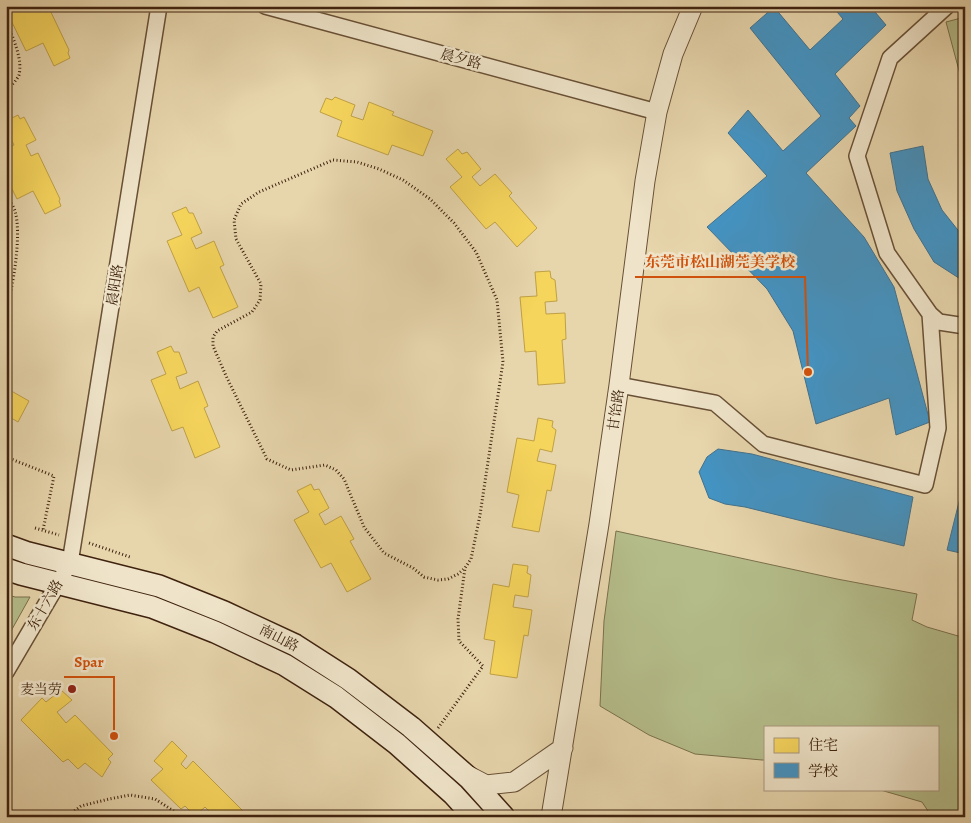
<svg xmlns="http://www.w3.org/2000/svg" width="971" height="823" viewBox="0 0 971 823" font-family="Alegreya,'Noto Serif SC',serif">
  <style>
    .green { fill: #b4bd8a; stroke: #7a704c }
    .homes { fill: #f6d55c; stroke: #bfa045 }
    .schools { fill: #4393c3; stroke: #42718d }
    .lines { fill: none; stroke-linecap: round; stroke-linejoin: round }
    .minor-casing { stroke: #695036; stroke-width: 18 }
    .tertiary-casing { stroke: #695036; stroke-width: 21 }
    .secondary-casing { stroke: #3f230f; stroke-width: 24 }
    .path { stroke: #3f230f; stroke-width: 3; stroke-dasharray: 1 2.5; stroke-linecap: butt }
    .minor { stroke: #efe4c9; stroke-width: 15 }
    .tertiary { stroke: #efe4c9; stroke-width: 19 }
    .secondary { stroke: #efe4c9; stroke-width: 21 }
    .poi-dot { fill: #8f2418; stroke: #efe4c9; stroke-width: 2 }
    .labels { text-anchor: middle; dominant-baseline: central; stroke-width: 5; stroke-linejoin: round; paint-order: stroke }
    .street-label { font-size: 14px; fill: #3f230f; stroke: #efe4c9 }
    .poi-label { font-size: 14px; fill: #3f230f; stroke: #efe4c9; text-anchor: end }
    .leader { fill: none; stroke: #cf510c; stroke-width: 2 }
    .callout-dot { fill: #cf510c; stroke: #efe4c9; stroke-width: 2 }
    .callout-label { font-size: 15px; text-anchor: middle; font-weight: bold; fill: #cf510c; stroke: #efe4c9; stroke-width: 5; stroke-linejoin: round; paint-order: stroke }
  </style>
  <rect width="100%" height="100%" fill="#e7d5ac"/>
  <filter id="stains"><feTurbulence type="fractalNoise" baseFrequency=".004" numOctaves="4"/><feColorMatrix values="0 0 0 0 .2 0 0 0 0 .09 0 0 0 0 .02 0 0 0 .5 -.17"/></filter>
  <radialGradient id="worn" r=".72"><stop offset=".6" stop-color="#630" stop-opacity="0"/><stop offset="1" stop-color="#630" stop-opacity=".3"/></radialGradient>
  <!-- green -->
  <path class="green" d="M965 17V93L946 22Z
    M616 531 837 579 917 594 912 620 927 627 965 638V817H932L922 802 877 789H937V727H765V760H762L695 754 649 735 600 706 604 621Z
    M6 594 15 597H30L6 640Z"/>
  <!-- homes -->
  <path class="homes" d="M6 6H40L41 8 48 6 69 50 68 53 70 58 54 66 43 43 26 51 6 10Z
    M335 97 355 105 351 116 363 120 369 102 394 112 392 115 433 131 423 156 392 145 388 155 337 136 342 121 320 112 326 98 332 100Z
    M18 115 20 119 24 117 36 140 26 145 31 156 38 153 60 199 59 201 61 206 45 214 33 191 17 199 6 177V149L14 145 6 129V121Z
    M458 149 462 154 467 152 481 169 472 177 480 186 495 174 512 193 509 196 537 228 517 247 495 222 486 229 450 187 462 177 446 159Z
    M186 207 189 213H193L202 233 191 238 196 249 214 241 224 265 220 267 238 307 213 318 199 287 189 292 167 241 182 235 172 213Z
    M550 271 551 278 555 280 557 301 545 302 546 314 565 313 566 339 562 340 565 383 538 385 536 351 525 352 520 297 537 296 535 272Z
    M171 346 174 352H179L187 373 176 377 180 389 198 381 208 406 204 408 220 447 195 458 183 427 172 431 151 380 166 374 157 352Z
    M6 388 29 401 18 422 6 415Z
    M538 418 553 421 552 427 556 430 552 452 540 449 537 461 556 465 551 491 547 490 539 532 512 527 519 495 507 492 517 438 534 441Z
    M311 484 314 490 319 489 329 508 319 514 325 525 341 516 354 539 350 541 371 579 347 592 331 563 321 568 294 520 309 512 297 491Z
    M513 564 528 566 527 573 531 575 528 597 515 595 513 607 532 610 528 636 524 635 517 678 490 674 495 641 484 639 493 584 509 587Z
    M61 690 72 700 57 712 66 723 75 715 113 754 108 759 111 762 102 777 85 763 78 769 68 759 63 762 21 720 42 698 46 702Z
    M172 741 187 756 181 764 186 769 193 761 249 817H215L205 807 195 816 185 806 181 809 151 780 163 769 154 761Z"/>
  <!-- schools -->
  <path class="schools" d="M832 6H870L886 25 835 74 860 106 849 118 856 126 806 173 864 237 894 287 930 422 896 435 889 398 816 424 793 331 767 289 707 227 767 176 728 133 748 110 783 151 821 116 750 28 774 7 810 50 843 19Z
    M923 146 928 179 942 210 965 239V282L934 262 914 229 897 191 890 153Z
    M718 449 752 454 913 497 904 546 745 507 725 504 709 498 699 472 707 457Z
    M965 478V554L947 550Z"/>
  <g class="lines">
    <defs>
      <path id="minor" d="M265 6 657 112
        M947 6 890 58 857 156 887 253 930 314 939 322 965 326
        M619 385 715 403 763 444 925 485 938 428 930 314
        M6 672 70 563 159 6"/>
      <path id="tertiary" d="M467 775 486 785 514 782 563 748
        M551 817 599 524 619 385 645 181 657 112 673 54 693 6"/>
      <path id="secondary" d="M6 545 28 553 159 586 224 612 295 645 348 679 411 727 469 778 504 817
        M6 569 21 574 152 607 215 632 285 665 336 697 397 744 453 794 474 817"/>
    </defs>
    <!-- minor casing -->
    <use href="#minor" class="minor-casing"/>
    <!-- tertiary casing -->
    <use href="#tertiary" class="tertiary-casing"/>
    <!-- secondary casing -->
    <use href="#secondary" class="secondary-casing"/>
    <!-- path -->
    <path class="path" d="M6 21C12 36 23 58 19 75 17 80 10 87 6 90
      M333 160 357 162 379 169 403 180 430 199 454 223 476 252 497 300 503 362 480 515 471 559 465 568 458 574 448 579 438 580 424 577 413 568 384 553 364 527 344 479 336 470 325 465 291 470 267 459 227 378 213 346V337L217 331 252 312 260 300 261 284 236 239 234 220 241 204 259 192Z
      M6 194C9 200 13 205 15 211 22 235 13 287 6 311
      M6 457 54 476 43 530
      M35 528 59 535
      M89 543 130 557
      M438 728 483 666 459 641 458 619 465 568
      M66 817 81 806 109 799 130 795 155 799 183 817"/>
    <!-- minor -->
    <use href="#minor" class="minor"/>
    <!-- tertiary -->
    <use href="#tertiary" class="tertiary"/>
    <!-- secondary -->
    <use href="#secondary" class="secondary"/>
  </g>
  <!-- markers -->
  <circle class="poi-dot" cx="72" cy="689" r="5"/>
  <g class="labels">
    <!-- street labels -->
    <g class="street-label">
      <text transform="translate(461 59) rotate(15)">晨夕路</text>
      <text transform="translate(115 285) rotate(-81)">晨阳路</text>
      <text transform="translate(616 410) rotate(-82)">甘饴路</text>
      <text transform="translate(45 605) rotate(-60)">东十六路</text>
      <text transform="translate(279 638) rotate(27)">南山路</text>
    </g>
    <!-- poi labels -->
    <g class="poi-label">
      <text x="62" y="689">麦当劳</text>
    </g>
  </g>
  <!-- callouts -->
  <path class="leader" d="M808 372L805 277H635M114 736L114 677H64"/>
  <g class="callout-dot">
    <circle cx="808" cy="372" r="5"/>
    <circle cx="114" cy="736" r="5"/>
  </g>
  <g class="callout-label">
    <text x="720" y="267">东莞市松山湖莞美学校</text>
    <text x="89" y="667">Spar</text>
  </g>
  <!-- margin -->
  <rect width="971" height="823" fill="none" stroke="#e7d5ac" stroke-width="25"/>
  <rect x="8" y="8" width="956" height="808" fill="none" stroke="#3f230f" stroke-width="2.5"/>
  <rect x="12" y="12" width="946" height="798" fill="none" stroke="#3f230f"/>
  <!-- legend -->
  <rect x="764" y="726" width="175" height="65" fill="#efe4c9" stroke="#a9977f"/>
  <rect x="774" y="738" width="25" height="15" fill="#f6d55c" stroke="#a9977f"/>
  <text x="808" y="750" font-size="15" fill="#3f230f">住宅</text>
  <rect x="774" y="763" width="25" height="15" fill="#4393c3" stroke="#a9977f"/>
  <text x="808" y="776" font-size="15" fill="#3f230f">学校</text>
  <rect width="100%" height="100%" filter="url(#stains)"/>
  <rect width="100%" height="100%" fill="url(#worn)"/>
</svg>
